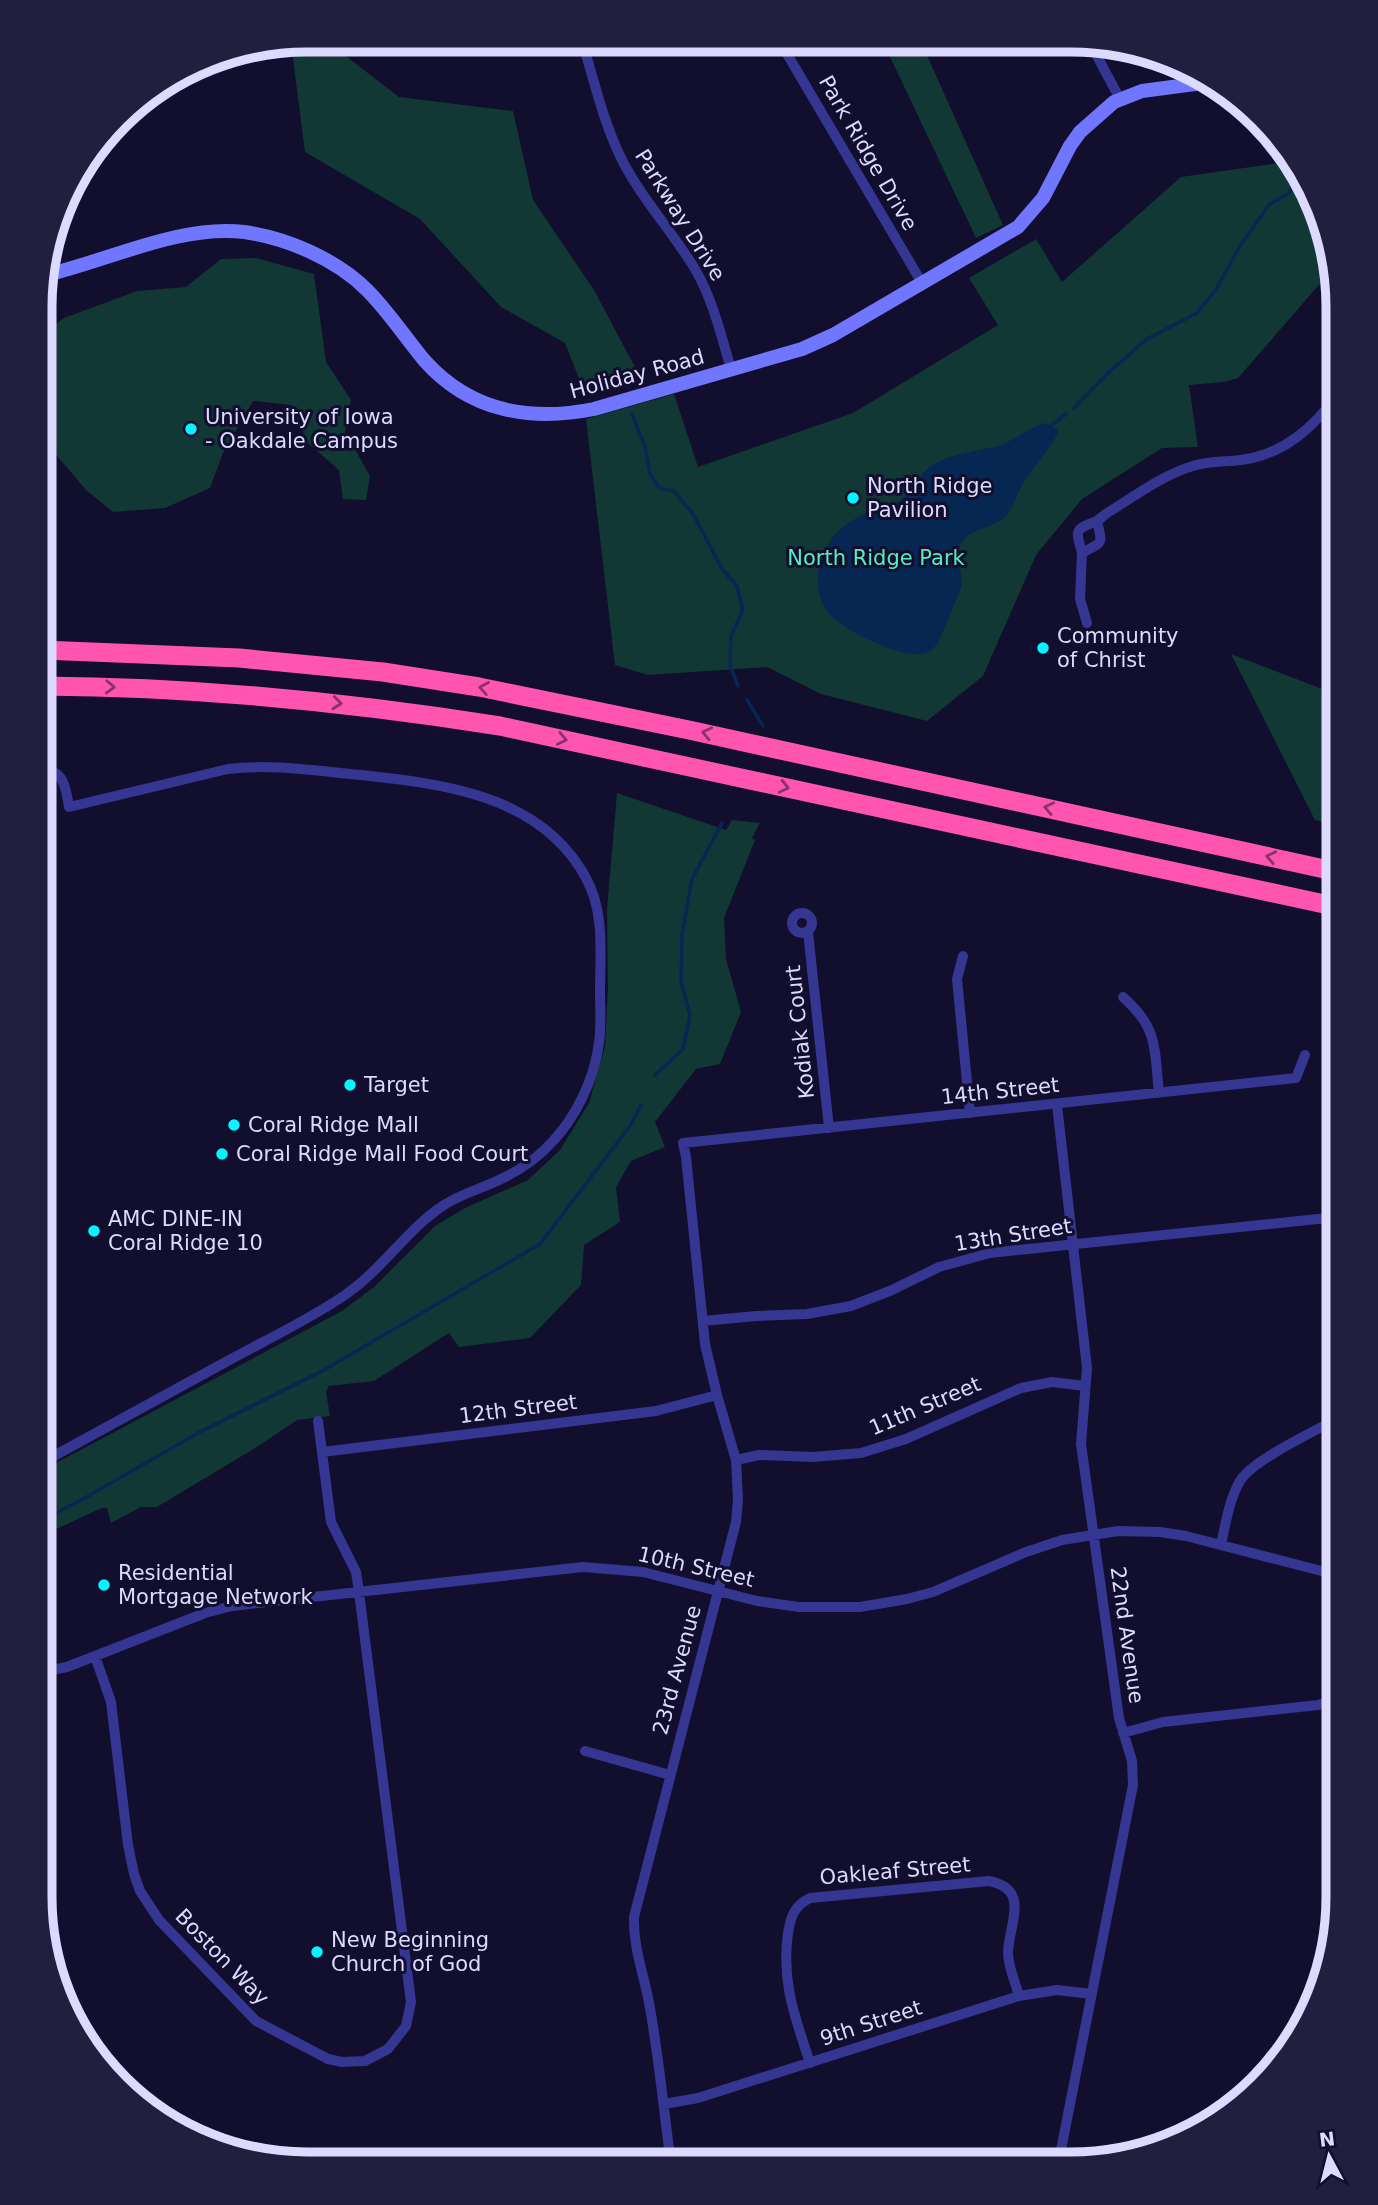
<svg xmlns="http://www.w3.org/2000/svg" width="1378" height="2205" viewBox="0 0 1378 2205" font-family="'DejaVu Sans',sans-serif">
  <style>
    .green { fill: #113834 }
    .water { fill: #072753 }
    .lines { fill: none; stroke-linecap: round; stroke-linejoin: round }
    .stream { stroke: #072753; stroke-width: 3.5 }
    .street { stroke: #343691; stroke-width: 10 }
    .secondary { stroke: #7176ff; stroke-width: 14 }
    .highway { stroke: #ff55b0; stroke-width: 19 }
    .oneway { stroke: #88326e }
    .poi-dot { fill: #06f4ff; stroke: #120e2d; stroke-width: 2.5 }
    .labels { text-anchor: middle; dominant-baseline: central; stroke-width: 6; stroke-linejoin: round; paint-order: stroke }
    .street-label { font-size: 21px; fill: #dcdaff; stroke: #120e2d }
    .poi-label { font-size: 21px; fill: #dcdaff; stroke: #120e2d; text-anchor: start }
    .park-label { font-size: 21px; fill: #58edc0; stroke: #120e2d }
    .rim { fill: none; stroke: #dcdaff; stroke-width: 9 }
  </style>
  <rect width="100%" height="100%" fill="#120e2d"/>
  <!-- green -->
  <path class="green" d="M307 40H325L399 97 513 111 533 200 594 290 637 371 582 386 565 343 501 307 420 219 305 152 291 43Z
    M883 42H921L1003 225 976 238Z
    M1292 161 1318 205 1331 271 1238 378 1224 382 1189 385 1198 447 1162 448 1082 499 1036 555 983 676 927 721 821 694 767 667 648 675 615 665 586 419 674 394 698 467 853 413 998 325 969 278 1036 239 1062 282 1181 177Z
    M256 258 314 274 326 362 351 400 345 432 370 476 366 500 343 499 339 470 308 443 291 405 253 401 223 453 210 488 165 508 113 512 86 490 42 438V335L64 318 137 291 186 287 221 259Z
    M1231 654 1338 695V825L1315 820Z
    M617 793 726 830 732 820 760 823 752 838 755 840 724 918 726 959 741 1012 720 1064 696 1069 655 1122 665 1147 631 1161 616 1187 620 1222 584 1245 581 1285 530 1338 459 1347 449 1333 374 1381 329 1386 326 1392 330 1416 297 1420 260 1445 157 1507H141L111 1523 107 1508H102L41 1536V1471L342 1311 374 1287 435 1226 465 1208 528 1180 560 1150 589 1103 605 1046 608 987 607 909Z"/>
  <!-- water -->
  <path class="water" d="M1048 423 1058 431 1057 435C1047 453 1033 467 1023 484 1016 495 1014 508 1005 517 992 529 967 528 960 546 955 559 964 574 961 588L938 643C934 648 928 654 921 654 899 657 845 631 830 615 821 605 817 588 818 575 821 542 843 521 873 511 882 507 895 505 902 499 913 490 919 475 930 467 950 452 978 452 1001 445 1017 439 1032 425 1048 423Z"/>
  <g class="lines">
    <!-- stream -->
    <path class="stream" d="M1074 408 1109 372 1147 339 1197 313 1215 291 1240 246 1269 205 1290 192 1296 180 1301 177
      M632 414 645 447 650 474 659 488 674 491 693 514 722 569 737 586 743 610 731 636 730 665 738 686
      M1052 425 1066 414
      M747 700 763 726
      M655 1075 683 1049 690 1015 681 982 682 934 692 879 722 823
      M41 1521 85 1498 196 1434 324 1370 540 1244 630 1126 641 1105"/>
    <!-- street -->
    <path class="street" d="M582 41C594 80 603 121 621 158 641 198 672 231 695 269 713 300 721 335 731 369
      M780 42 922 283
      M1090 43 1120 99
      M1097 521 1107 513C1132 498 1164 474 1193 466 1208 461 1225 462 1241 460 1285 454 1312 428 1338 395
      M1097 521C1103 546 1103 541 1082 553 1076 530 1073 530 1097 521Z
      M1082 553 1080 599 1087 623
      M792 923a10 10 0 1 1 20 0a10 10 0 1 1-20 0Z
      M808 932 829 1128
      M963 956 957 979 970 1113
      M1123 997C1159 1029 1154 1048 1159 1093
      M1057 1105 1087 1368 1081 1444 1119 1718 1132 1761 1133 1785 1058 2165
      M703 1321 756 1316 807 1314 851 1306 892 1290 939 1267 990 1253 1337 1217
      M322 1452 656 1411 717 1395
      M736 1460 759 1455 813 1457 861 1453 906 1439 1021 1388 1052 1382 1085 1386
      M41 1463C105 1428 169 1393 233 1358 270 1338 310 1319 345 1295 383 1269 407 1229 444 1205 462 1193 484 1188 503 1178 522 1169 540 1156 554 1140 576 1116 593 1081 598 1049 602 1030 600 1010 600 991 600 952 605 913 586 878 540 792 436 783 350 774 309 770 268 764 228 769L69 807C66 788 64 770 42 769
      M1221 1544C1226 1523 1229 1500 1240 1481 1253 1460 1313 1432 1337 1419
      M95 1656 111 1702 128 1845 134 1874 140 1891 159 1920 256 2021 328 2059 342 2062 365 2061 388 2049 406 2026 411 2002 359 1592 356 1572 331 1522 318 1421
      M41 1672 67 1667 205 1613 232 1606 583 1567 643 1572 757 1601 799 1607H860L907 1599 933 1592 1026 1552 1062 1540 1118 1531 1160 1532 1186 1536 1337 1575
      M1123 1733 1163 1722 1318 1705 1337 1699
      M585 1751 670 1775
      M810 2063C795 2017 781 1982 788 1933 791 1916 794 1906 810 1898L989 1881C1031 1889 1009 1924 1008 1952 1008 1967 1015 1981 1019 1996
      M664 2104 698 2098 1019 1996 1057 1990 1092 1994
      M671 2164C664 2112 659 2059 650 2008 645 1977 633 1949 634 1917L736 1522 738 1500 736 1460 717 1395 705 1344 686 1157 683 1143 1296 1078 1305 1055"/>
    <!-- secondary -->
    <path class="secondary" d="M42 276C105 262 180 224 244 232 287 238 336 259 367 290 388 311 405 337 424 360 469 411 530 422 594 409L802 349 833 335 1018 227 1043 198 1070 146 1080 132 1114 102 1142 91 1210 82"/>
    <!-- highway -->
    <path class="highway" d="M42 650 239 658 383 672 479 687 689 730 1338 872
      M42 686C196 687 348 702 500 726L1338 907"/>
  </g>
  <!-- one-way arrows -->
  <defs><path id="oneway-chevron" d="M-2-3.5L2.5 0L-2 3.5" fill="none" stroke-width="1.6" stroke-linecap="round" stroke-linejoin="round" transform="scale(1.75)"/></defs>
  <g class="oneway">
    <use href="#oneway-chevron" transform="translate(110 687) rotate(2)"/>
    <use href="#oneway-chevron" transform="translate(484 688) rotate(-170)"/>
    <use href="#oneway-chevron" transform="translate(337 703) rotate(6)"/>
    <use href="#oneway-chevron" transform="translate(707 733) rotate(-167)"/>
    <use href="#oneway-chevron" transform="translate(562 739) rotate(12)"/>
    <use href="#oneway-chevron" transform="translate(784 787) rotate(13)"/>
    <use href="#oneway-chevron" transform="translate(1049 808) rotate(-168)"/>
    <use href="#oneway-chevron" transform="translate(1271 857) rotate(-168)"/>
  </g>
  <!-- markers -->
  <g class="poi-dot">
    <circle cx="191" cy="429" r="7"/>
    <circle cx="853" cy="498" r="7"/>
    <circle cx="1043" cy="648" r="7"/>
    <circle cx="350" cy="1085" r="7"/>
    <circle cx="234" cy="1125" r="7"/>
    <circle cx="222" cy="1154" r="7"/>
    <circle cx="94" cy="1231" r="7"/>
    <circle cx="104" cy="1585" r="7"/>
    <circle cx="317" cy="1952" r="7"/>
  </g>
  <g class="labels">
    <!-- street labels -->
    <g class="street-label">
      <text transform="translate(868 153) rotate(60)">Park Ridge Drive</text>
      <text transform="translate(680 215) rotate(58)">Parkway Drive</text>
      <text transform="translate(637 374) rotate(-15)">Holiday Road</text>
      <text transform="translate(800 1032) rotate(-96)">Kodiak Court</text>
      <text transform="translate(1000 1091) rotate(-6)">14th Street</text>
      <text transform="translate(1013 1235) rotate(-9)">13th Street</text>
      <text transform="translate(925 1406) rotate(-23)">11th Street</text>
      <text transform="translate(518 1409) rotate(-7)">12th Street</text>
      <text transform="translate(696 1567) rotate(13)">10th Street</text>
      <text transform="translate(1127 1635) rotate(82)">22nd Avenue</text>
      <text transform="translate(677 1670) rotate(-75)">23rd Avenue</text>
      <text transform="translate(895 1871) rotate(-5)">Oakleaf Street</text>
      <text transform="translate(222 1957) rotate(46)">Boston Way</text>
      <text transform="translate(871 2023) rotate(-18)">9th Street</text>
    </g>
    <!-- poi labels -->
    <g class="poi-label">
      <text x="205" y="417">University of Iowa<tspan x="205" dy="24">- Oakdale Campus</tspan></text>
      <text x="867" y="486">North Ridge<tspan x="867" dy="24">Pavilion</tspan></text>
      <text x="1057" y="636">Community<tspan x="1057" dy="24">of Christ</tspan></text>
      <text x="364" y="1085">Target</text>
      <text x="248" y="1125">Coral Ridge Mall</text>
      <text x="236" y="1154">Coral Ridge Mall Food Court</text>
      <text x="108" y="1219">AMC DINE-IN<tspan x="108" dy="24">Coral Ridge 10</tspan></text>
      <text x="118" y="1573">Residential<tspan x="118" dy="24">Mortgage Network</tspan></text>
      <text x="331" y="1940">New Beginning<tspan x="331" dy="24">Church of God</tspan></text>
    </g>
    <!-- park labels -->
    <g class="park-label">
      <text x="876" y="558">North Ridge Park</text>
    </g>
  </g>
  <!-- crop -->
  <path d="M0 0H1378V2205H0ZM307 52H1071A255 255 0 0 1 1326 307V1897A255 255 0 0 1 1071 2152H307A255 255 0 0 1 52 1897V307A255 255 0 0 1 307 52Z" fill="#221e3e" fill-rule="evenodd"/>
  <path class="rim" d="M307 52H1071A255 255 0 0 1 1326 307V1897A255 255 0 0 1 1071 2152H307A255 255 0 0 1 52 1897V307A255 255 0 0 1 307 52Z"/>
  <!-- north arrow -->
  <g transform="translate(1329 2156) rotate(353)" stroke="#120e2d" stroke-width="5" paint-order="stroke">
  <path d="M0-5L12 26L0 18L-12 26Z" fill="#dcdaff"/>
  <text y="-10" font-size="19" font-weight="bold" text-anchor="middle" fill="#dcdaff">N</text>
  </g>
</svg>
